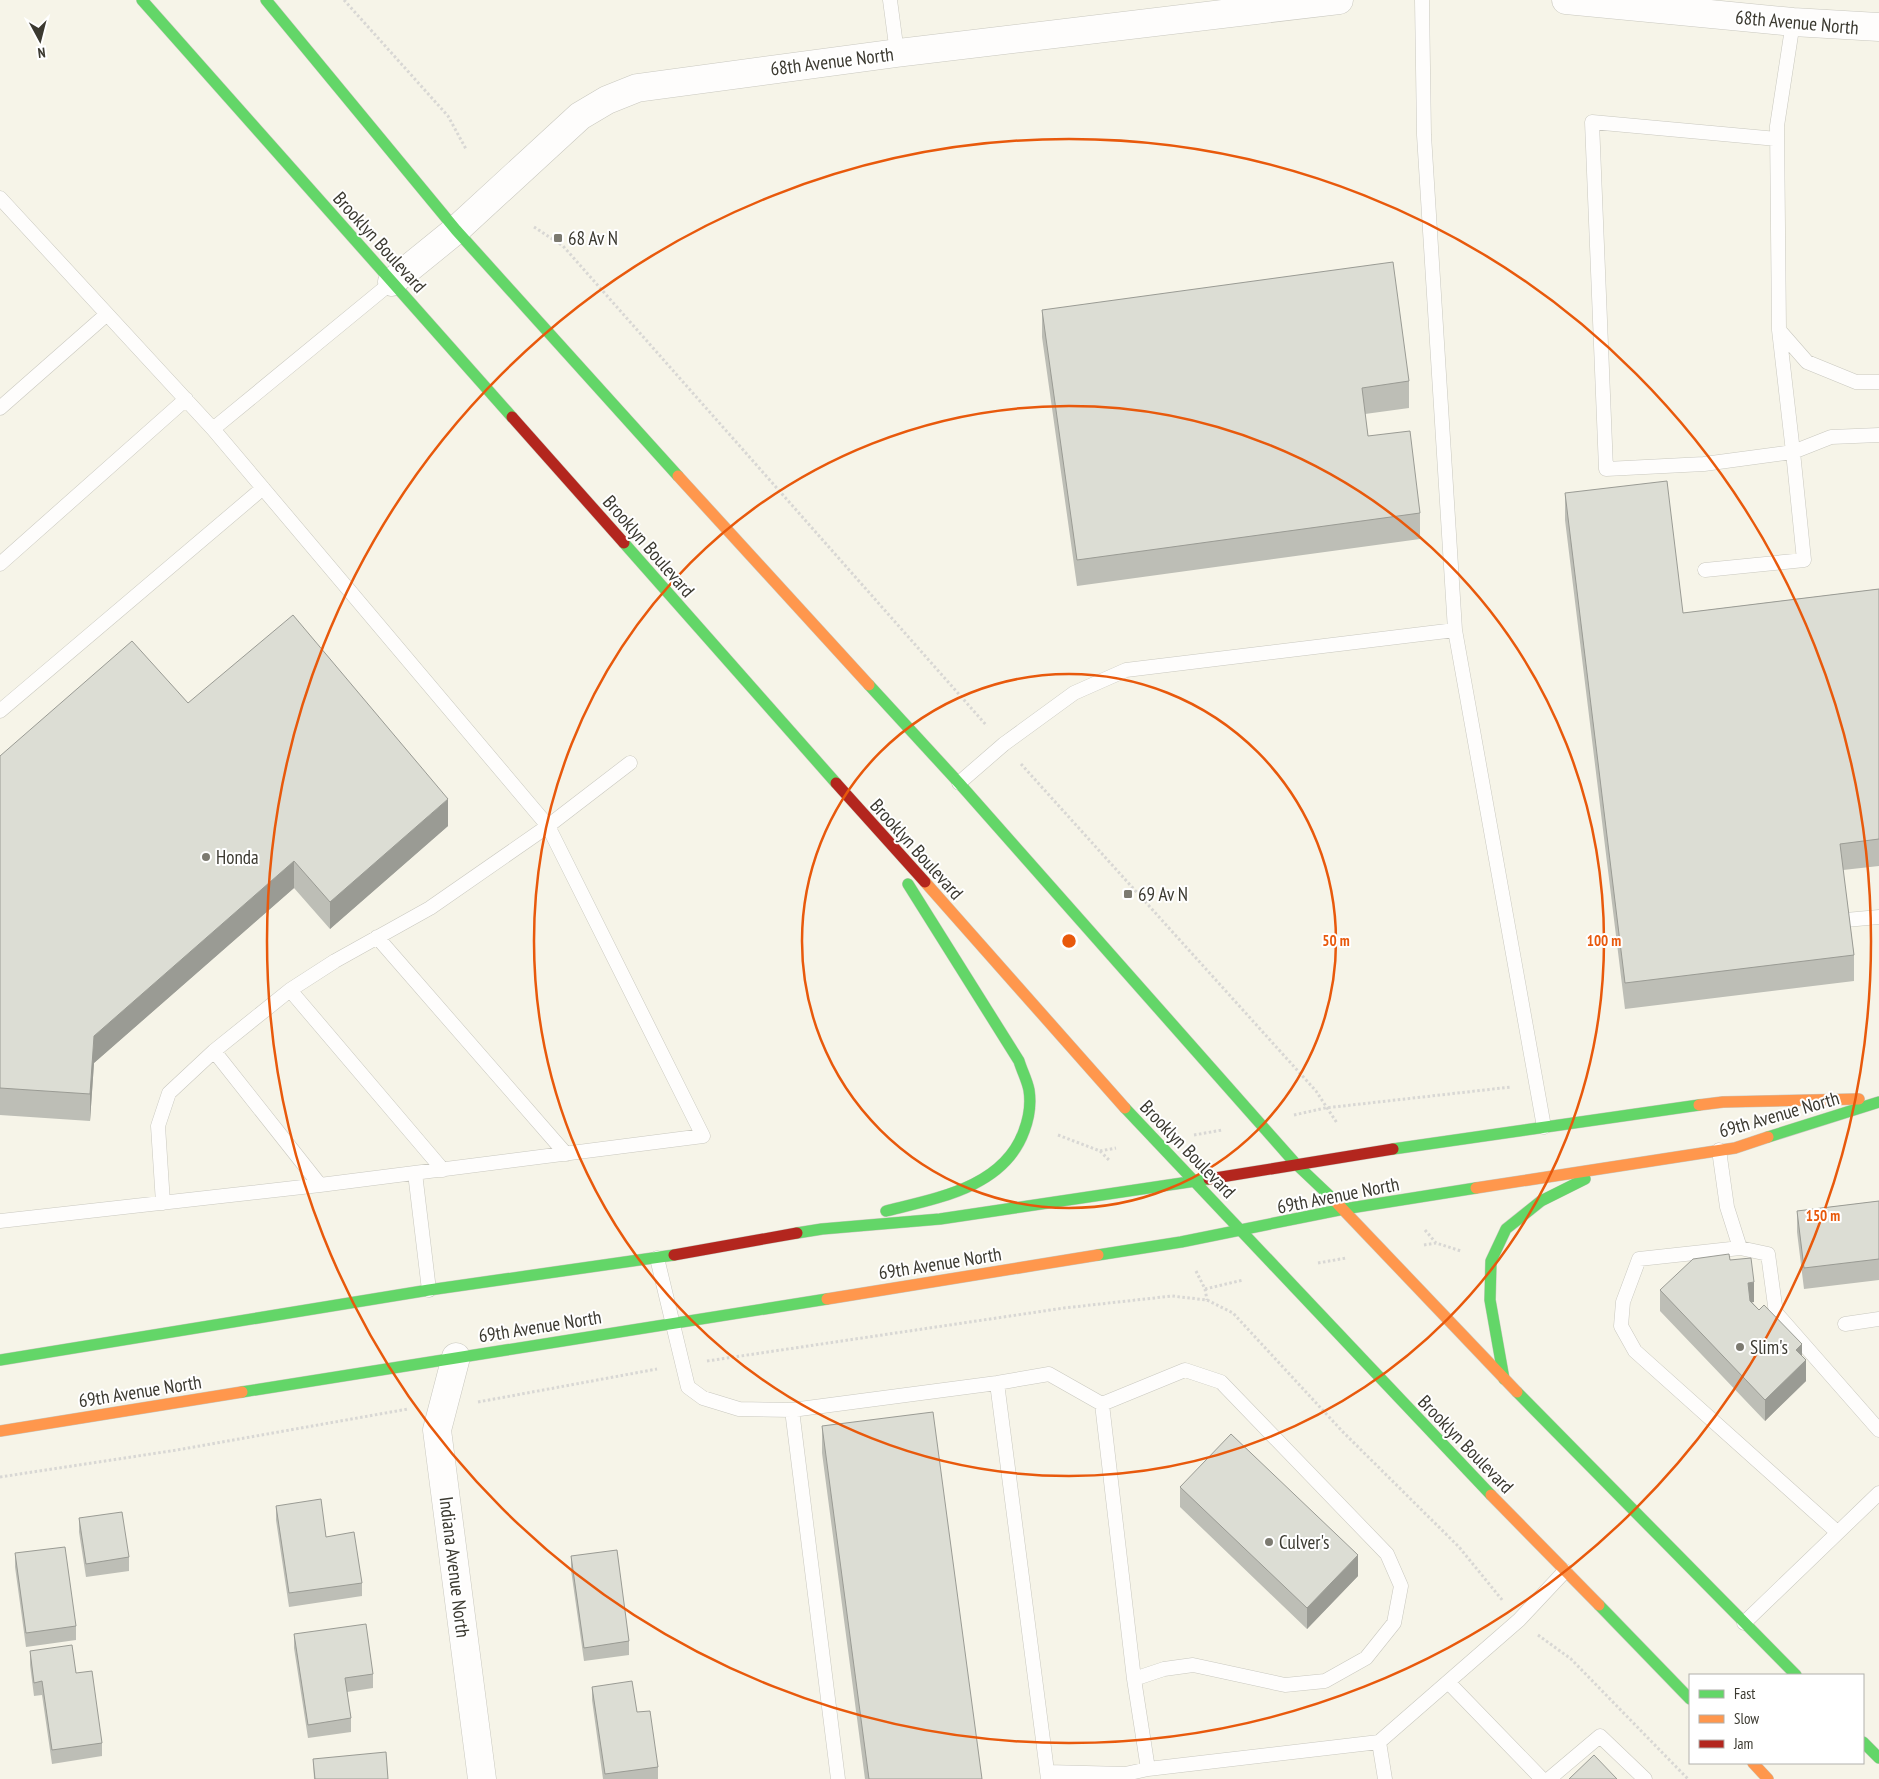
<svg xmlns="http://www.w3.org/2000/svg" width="1879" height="1779" viewBox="0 0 1879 1779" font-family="'PT Sans Narrow',sans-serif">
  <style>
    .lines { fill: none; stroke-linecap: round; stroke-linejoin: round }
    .lane-casing { stroke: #c9c8bf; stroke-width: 15 }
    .street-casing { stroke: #c9c8bf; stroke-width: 29 }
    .fast-casing { stroke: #c9c8bf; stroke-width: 12 }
    .slow-casing { stroke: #c9c8bf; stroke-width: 12 }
    .jam-casing { stroke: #c9c8bf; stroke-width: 12 }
    .path { stroke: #d8d7d4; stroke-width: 3; stroke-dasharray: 2.5 2.5; stroke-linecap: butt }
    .lane { stroke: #fefdfc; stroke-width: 14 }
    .street { stroke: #fefdfc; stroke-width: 28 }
    .fast { stroke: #63d668; stroke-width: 11 }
    .slow { stroke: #ff974d; stroke-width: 11 }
    .jam { stroke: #b3261e; stroke-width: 11 }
    .wall { fill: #bdbeb6 }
    .shaded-wall { fill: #9a9b94 }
    .building { fill: #dcddd4; stroke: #9a9b94 }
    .ring { fill: none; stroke: #e8590c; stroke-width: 2.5 }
    .poi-dot { fill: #7c7a70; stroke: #fff; stroke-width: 2 }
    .labels { text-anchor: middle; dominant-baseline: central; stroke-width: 4; stroke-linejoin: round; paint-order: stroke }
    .street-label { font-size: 19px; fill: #3b3930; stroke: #fff }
    .poi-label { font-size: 19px; fill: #3b3930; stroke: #fff; text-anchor: start }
    .centre { fill: #e8590c; stroke: #fff; stroke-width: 2.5 }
    .ring-label { font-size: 15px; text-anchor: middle; font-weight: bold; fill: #e8590c; stroke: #fff; stroke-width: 4; stroke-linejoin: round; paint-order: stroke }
  </style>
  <rect width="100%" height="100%" fill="#f6f4e8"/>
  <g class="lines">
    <defs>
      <path id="lane" d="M890 0 897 53
        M1422 0 1424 135 1455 630 1544 1127
        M1793 22 1777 126 1779 330 1793 452 1831 437 1879 435
        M0 198 213 429 548 826 703 1136 320 1185 0 1221
        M1779 330 1807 362 1856 382H1879
        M0 408 107 314
        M213 429 392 282
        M0 564 186 399
        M1705 570 1804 560 1793 452 1704 464 1606 469 1592 122 1777 139
        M0 711 263 488
        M959 783 1004 744 1074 693 1126 670 1455 630
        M1846 920 1879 917
        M377 937 566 1154
        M290 990 443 1170
        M214 1051 320 1185
        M1719 1150 1727 1207 1740 1248 1639 1259 1623 1302 1621 1326 1635 1351 1837 1532
        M415 1173 429 1290
        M163 1203 158 1126 169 1093 214 1051 290 990 335 961 430 908 548 826 630 763
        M1740 1248 1768 1254 1776 1313 1879 1430
        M657 1258 688 1387 703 1398 739 1409 792 1410 997 1383 1049 1374 1102 1404 1134 1679 1148 1769
        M1845 1324 1879 1319
        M997 1383 1048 1779
        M1102 1404 1185 1370 1221 1382 1387 1554 1401 1586 1394 1623 1366 1658 1325 1681 1285 1685 1193 1665 1164 1669 1134 1679
        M792 1410 838 1779
        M1744 1623 1879 1493
        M1449 1683 1542 1779
        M1379 1742 1385 1779
        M1047 1772 1125 1774 1148 1769 1379 1742 1519 1620 1565 1571
        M1549 1779 1600 1736 1645 1779"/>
      <path id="street" d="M1566 0 1793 22 1879 27
        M392 282 456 230 580 116 607 100 637 88 897 53 1339 0
        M456 1357 437 1430 482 1779"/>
      <path id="fast" d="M142 0 512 417
        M266 0 456 230 678 476
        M624 543 836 783
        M869 685 959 783 1295 1163 1333 1199
        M1125 1108 1491 1495
        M1768 1137 1879 1102
        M1393 1149 1699 1105
        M886 1211C938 1198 1004 1187 1024 1131 1029 1118 1031 1103 1029 1090 1027 1080 1022 1071 1019 1061L908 884
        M797 1233 822 1229 940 1219 1209 1179
        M1098 1255 1181 1242 1344 1209 1476 1188
        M0 1360 429 1290 674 1255
        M1504 1379 1490 1300 1491 1261 1506 1229 1541 1201 1585 1179
        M242 1392 827 1299
        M1517 1392 1796 1675
        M1599 1605 1690 1699
        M1863 1742 1879 1758"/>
      <path id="slow" d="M678 476 869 685
        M925 882 1125 1108
        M1699 1105 1723 1102 1859 1099
        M1476 1188 1735 1148 1768 1137
        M1333 1199 1517 1392
        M827 1299 1098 1255
        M0 1431 242 1392
        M1491 1495 1599 1605
        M1753 1763 1768 1779"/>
      <path id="jam" d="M512 417 624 543
        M836 783 925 882
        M1209 1179 1393 1149
        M674 1255 797 1233"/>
    </defs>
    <!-- lane casing -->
    <use href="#lane" class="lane-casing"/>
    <!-- street casing -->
    <use href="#street" class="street-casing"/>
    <!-- fast casing -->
    <use href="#fast" class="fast-casing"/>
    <!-- slow casing -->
    <use href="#slow" class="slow-casing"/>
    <!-- jam casing -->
    <use href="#jam" class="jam-casing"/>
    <!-- path -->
    <path class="path" d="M344 0 448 116 466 149
      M534 227 563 246 987 726
      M1021 764 1316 1091 1337 1123
      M1294 1115 1325 1108 1511 1087
      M1058 1135 1100 1151 1109 1160
      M1194 1135 1222 1130
      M1100 1151 1116 1148
      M1425 1230 1436 1243
      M1424 1245 1436 1243 1461 1251
      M1318 1263 1346 1258
      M1196 1271 1205 1289 1207 1300
      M1205 1289 1243 1280
      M707 1361 1064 1308 1172 1296 1207 1300 1233 1313 1342 1431 1459 1547 1503 1601
      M478 1402 657 1369
      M0 1477 177 1450 408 1409
      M1538 1635 1571 1659 1688 1779"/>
    <!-- lane -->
    <use href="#lane" class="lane"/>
    <!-- street -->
    <use href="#street" class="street"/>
    <!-- fast -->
    <use href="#fast" class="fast"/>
    <!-- slow -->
    <use href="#slow" class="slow"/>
    <!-- jam -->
    <use href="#jam" class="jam"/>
  </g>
  <!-- wall -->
  <path class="wall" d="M1042 310 1409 381V408L1365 414 1368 436 1420 513V539L1077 586 1042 337Z
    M1565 493 1683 613 1879 589V866L1843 870 1854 955V981L1625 1009 1565 520Z
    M188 703 448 826 330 929 294 888 94 1063 90 1121 0 1115V756Z
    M1879 1201V1280L1804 1289 1797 1232V1211Z
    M1730 1260 1754 1302H1752L1802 1356 1806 1381 1765 1421 1660 1311V1290Z
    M822 1426 982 1779H865L822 1453Z
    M1180 1487 1358 1576 1307 1629 1180 1507Z
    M276 1506 326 1537 362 1583V1596L289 1607 276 1520Z
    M79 1518 129 1557V1571L86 1577 79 1532Z
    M15 1553 76 1626V1640L26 1647 15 1567Z
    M571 1556 629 1641V1655L584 1661 571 1570Z
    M294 1634 373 1674V1688L347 1692 351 1718V1732L308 1738 294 1648Z
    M30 1651 102 1743V1756L52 1764 42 1695 34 1696 30 1665Z
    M592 1687 637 1712 658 1767V1779H603L592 1700Z
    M313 1759 388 1779H314Z"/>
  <!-- shaded-wall -->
  <path class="shaded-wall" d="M448 799V826L330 929V902Z
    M294 861V888L94 1063 90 1121V1094L94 1036Z
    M1754 1282V1302L1748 1303V1283Z
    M1802 1344V1364L1796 1350Z
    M1806 1360V1381L1765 1421V1400Z
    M1358 1555V1576L1307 1629V1608Z"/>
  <!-- building -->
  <path class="building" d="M1393 262 1409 381 1362 388 1368 436 1410 431 1420 513 1077 560 1042 310Z
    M1667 481 1683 613 1879 589V839L1840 844 1854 955 1625 983 1565 493Z
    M293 615 448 799 330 902 294 861 94 1036 90 1094 0 1088V756L132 641 188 703Z
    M1879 1201V1259L1804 1268 1797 1211Z
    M1729 1254 1730 1260 1751 1258 1754 1282 1748 1283 1750 1301 1759 1310 1764 1305 1802 1344 1796 1350 1806 1360 1765 1400 1660 1290 1693 1259Z
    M933 1412 982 1779H869L822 1426Z
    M1231 1434 1358 1555 1307 1608 1180 1487Z
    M321 1499 326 1537 354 1532 362 1583 289 1593 276 1506Z
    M122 1512 129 1557 86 1564 79 1518Z
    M65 1547 76 1626 26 1633 15 1553Z
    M617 1550 629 1641 584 1648 571 1556Z
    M366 1624 373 1674 345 1678 351 1718 308 1725 294 1634Z
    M72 1645 76 1673 92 1671 102 1743 52 1750 42 1681 34 1683 30 1651Z
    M632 1681 637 1712 650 1711 658 1767 605 1774 592 1687Z
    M386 1752 388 1779H315L313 1759Z
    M1594 1755 1617 1779H1569Z"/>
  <!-- distance rings -->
  <g class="ring">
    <circle cx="1069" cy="941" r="267"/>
    <circle cx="1069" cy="941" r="535"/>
    <circle cx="1069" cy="941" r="802"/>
  </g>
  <!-- markers -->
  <g class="poi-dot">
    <rect x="553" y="233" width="10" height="10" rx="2.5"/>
    <circle cx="206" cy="857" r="5"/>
    <rect x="1123" y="889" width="10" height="10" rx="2.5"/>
    <circle cx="1740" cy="1347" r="5"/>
    <circle cx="1269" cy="1542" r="5"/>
  </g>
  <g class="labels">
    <!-- street labels -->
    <g class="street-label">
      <text transform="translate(1797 22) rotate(5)">68th Avenue North</text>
      <text transform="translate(832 61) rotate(-7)">68th Avenue North</text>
      <text transform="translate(380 242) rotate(48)">Brooklyn Boulevard</text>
      <text transform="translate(649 546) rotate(49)">Brooklyn Boulevard</text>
      <text transform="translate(917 849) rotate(48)">Brooklyn Boulevard</text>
      <text transform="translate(1779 1114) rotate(-16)">69th Avenue North</text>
      <text transform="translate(1188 1149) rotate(46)">Brooklyn Boulevard</text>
      <text transform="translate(1338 1195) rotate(-11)">69th Avenue North</text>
      <text transform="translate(940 1263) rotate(-9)">69th Avenue North</text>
      <text transform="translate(540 1326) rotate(-9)">69th Avenue North</text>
      <text transform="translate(140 1391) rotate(-9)">69th Avenue North</text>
      <text transform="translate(1466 1444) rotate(46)">Brooklyn Boulevard</text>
      <text transform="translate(455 1567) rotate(83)">Indiana Avenue North</text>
    </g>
    <!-- poi labels -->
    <g class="poi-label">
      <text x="568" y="238">68 Av N</text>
      <text x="216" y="857">Honda</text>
      <text x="1138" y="894">69 Av N</text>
      <text x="1750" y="1347">Slim's</text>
      <text x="1279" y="1542">Culver's</text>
    </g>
  </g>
  <circle cx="1069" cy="941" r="8" class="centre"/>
  <g class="ring-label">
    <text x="1336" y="946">50 m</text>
    <text x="1604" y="946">100 m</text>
    <text x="1823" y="1221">150 m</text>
  </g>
  <!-- legend -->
  <rect x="1689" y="1674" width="175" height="90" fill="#ffffff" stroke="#b1b0ac"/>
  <rect x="1699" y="1690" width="25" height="8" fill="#63d668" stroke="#b1b0ac"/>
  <text x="1734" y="1699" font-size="15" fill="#3b3930">Fast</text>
  <rect x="1699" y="1715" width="25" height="8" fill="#ff974d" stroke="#b1b0ac"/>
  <text x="1734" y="1724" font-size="15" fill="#3b3930">Slow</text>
  <rect x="1699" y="1740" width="25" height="8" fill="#b3261e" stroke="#b1b0ac"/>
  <text x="1734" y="1749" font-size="15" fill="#3b3930">Jam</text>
  <!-- north arrow -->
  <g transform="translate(40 40) rotate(173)" stroke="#ffffff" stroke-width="4" paint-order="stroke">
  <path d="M0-4L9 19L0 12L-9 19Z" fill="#3b3930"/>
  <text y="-8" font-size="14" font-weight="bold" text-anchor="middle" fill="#3b3930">N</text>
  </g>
</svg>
